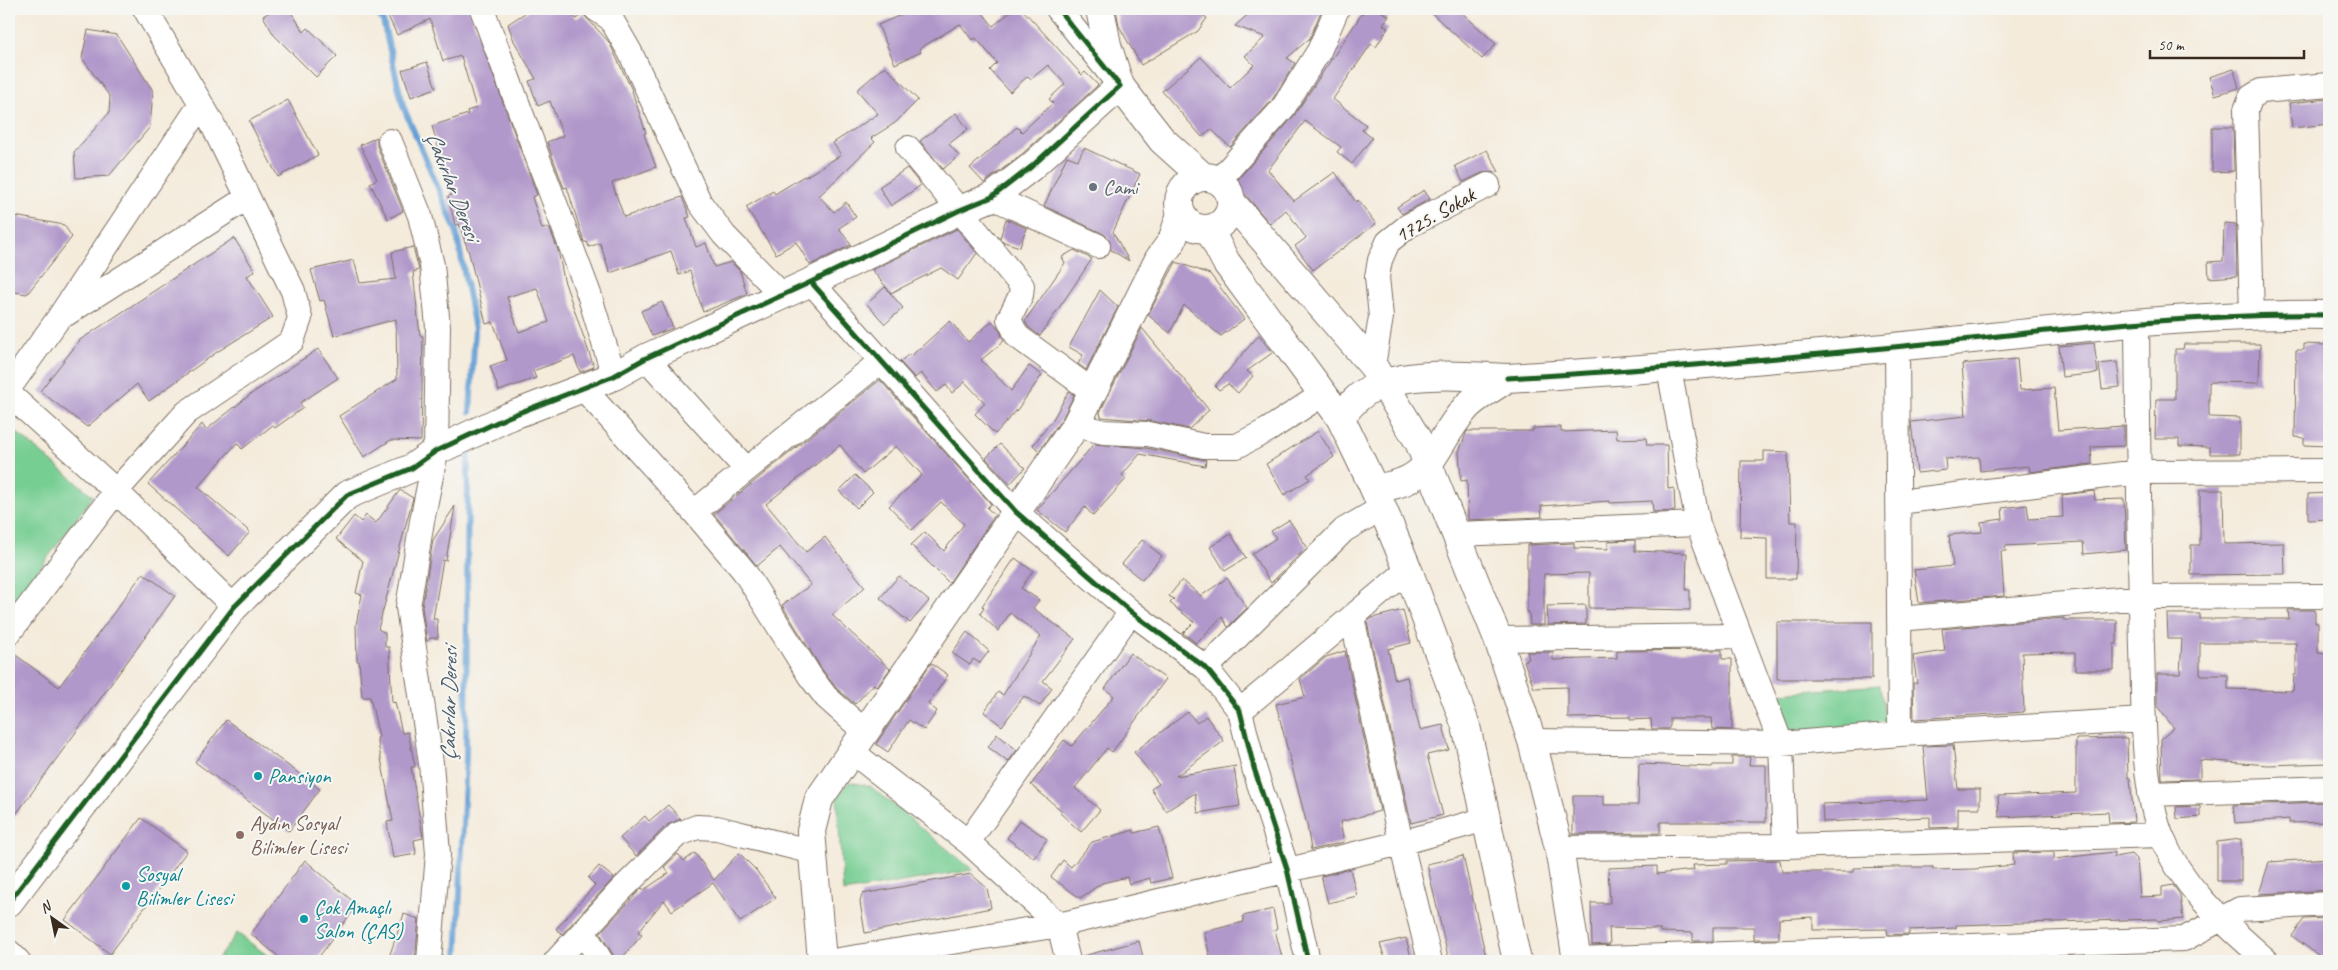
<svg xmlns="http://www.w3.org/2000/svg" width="2338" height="970" viewBox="0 0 2338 970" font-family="Caveat,sans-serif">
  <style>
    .green { fill: #77ce93; stroke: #597c58 }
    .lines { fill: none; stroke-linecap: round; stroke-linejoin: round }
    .stream { stroke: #649fd4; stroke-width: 6 }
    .building { fill: #b198ca; fill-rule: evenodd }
    .minor-casing { stroke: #7c6e60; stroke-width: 26 }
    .tertiary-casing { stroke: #7c6e60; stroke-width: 30 }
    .secondary-casing { stroke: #7c6e60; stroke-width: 30 }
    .minor { stroke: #fff; stroke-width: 24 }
    .tertiary { stroke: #fff; stroke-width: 28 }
    .secondary { stroke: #fff; stroke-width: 28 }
    .cycleway-casing { stroke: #f6f6f2; stroke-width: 8 }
    .cycleway { stroke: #1b5e20; stroke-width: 5 }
    .worship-dot { fill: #6b7280; stroke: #f6f6f2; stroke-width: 2 }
    .culture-dot { fill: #0f9aa8; stroke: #f6f6f2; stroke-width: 2 }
    .education-dot { fill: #8d6e63; stroke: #f6f6f2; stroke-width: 2 }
    .labels { text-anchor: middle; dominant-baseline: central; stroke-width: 4; stroke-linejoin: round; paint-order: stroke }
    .worship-label { font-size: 21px; fill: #5b616d; stroke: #f6f6f2; text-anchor: start }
    .street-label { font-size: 21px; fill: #3b2a1e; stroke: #f6f6f2 }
    .culture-label { font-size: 21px; fill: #0d838f; stroke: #f6f6f2; text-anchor: start }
    .education-label { font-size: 21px; fill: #785e54; stroke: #f6f6f2; text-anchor: start }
    .water-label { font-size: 22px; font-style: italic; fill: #4b5967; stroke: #f6f6f2 }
  </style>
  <rect width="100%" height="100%" fill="#f6f6f2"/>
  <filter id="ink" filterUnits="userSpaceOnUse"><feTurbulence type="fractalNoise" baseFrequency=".02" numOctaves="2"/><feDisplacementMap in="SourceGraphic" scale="10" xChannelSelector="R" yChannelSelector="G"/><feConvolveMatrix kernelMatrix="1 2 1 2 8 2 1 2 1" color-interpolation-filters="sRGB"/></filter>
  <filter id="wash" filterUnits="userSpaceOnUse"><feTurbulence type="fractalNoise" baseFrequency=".0096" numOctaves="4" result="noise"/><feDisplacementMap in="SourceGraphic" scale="20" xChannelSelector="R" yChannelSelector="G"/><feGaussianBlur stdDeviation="1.12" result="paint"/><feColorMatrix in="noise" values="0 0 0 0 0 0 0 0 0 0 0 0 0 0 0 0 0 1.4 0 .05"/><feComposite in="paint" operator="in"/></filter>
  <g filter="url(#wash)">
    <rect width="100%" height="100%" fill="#f4ebdb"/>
    <!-- green -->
    <path class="green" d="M9 426 93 496 9 610Z
      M1880 685 1886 722 1787 733 1780 693Z
      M849 782 870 786 973 870 843 892 837 794Z
      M237 933 275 961H216Z"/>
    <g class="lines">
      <!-- stream -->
      <path class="stream" d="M375 9 383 21 403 106 456 230 475 329 470 412
        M457 961 466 757 468 447"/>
    </g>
    <g id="blocks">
      <!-- building -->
      <path class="building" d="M275 9H289L304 32 308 28 337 56 316 77 274 35 263 16Z
        M397 9H469L537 195 532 197 542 229 549 227 558 250 564 280 594 367 580 372 574 356 533 371 536 378 499 391 490 366 507 360 493 322 486 324 469 253 459 224 455 225 448 196 452 195 432 126 468 114 467 111 476 108 461 56 443 61 430 19 397 35 387 14ZM537 288 549 322 519 332 507 297Z
        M531 9H569L576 19 583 14 609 42 631 88 646 133 644 134 656 167 612 183 624 217 682 197 690 217 686 218 696 247 706 243 714 267 731 262 740 271 747 294 703 312 690 271 679 275 671 251 610 273 600 243 589 247 587 242H584L567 187 564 188 547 142 563 136 550 101 538 106 529 81 536 79 514 41 508 24Z
        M914 9H987L982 12 993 26 1014 9H1022L1082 75 1085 72 1098 85 1021 155 984 183 970 168 1017 127 1022 132 1053 103 1049 99 1065 84 1048 65 1031 79 1028 76 1010 92 990 70 997 63 976 38 972 40 960 24 919 49 921 52 895 64 878 25Z
        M1116 9H1194L1207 18 1198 31 1141 65 1119 26Z
        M1254 9H1322L1310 38 1287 58 1295 63 1272 100 1230 147 1211 129 1202 137 1162 91 1201 57 1230 88 1254 65 1245 56 1265 37 1235 26Z
        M1365 9H1377L1389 16 1383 25 1388 28 1376 47 1371 44 1333 99 1366 125 1362 130 1372 138 1352 164 1337 152 1341 147 1305 121 1268 170 1294 201 1335 172 1356 202 1358 200 1376 224 1313 270 1295 246 1306 238 1286 210 1270 224 1244 193 1233 185 1293 117Z
        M1427 9H1458L1496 44 1482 59Z
        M88 30 117 35 153 91 150 127 109 176 76 178 74 152 109 113 110 97 82 58Z
        M427 62 436 88 411 97 402 70Z
        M885 66 918 100 895 123 871 138 875 142 819 196 834 212 846 202 856 217 839 228 851 245 810 265 796 242 776 254 746 207 773 191 775 194 804 176 805 177 841 155 833 143 878 114 857 90Z
        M2234 69 2239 88 2215 95 2209 77Z
        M2329 99V124L2292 128 2289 103Z
        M288 100 318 155 278 177 249 121Z
        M956 113 968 129 949 144 959 156 943 169 920 141Z
        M2212 127H2233L2234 171 2212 172Z
        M377 137V146L403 211 388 219 370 183 377 179 360 145Z
        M1084 148 1140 174 1113 232 1129 261 1111 250 1109 239 1104 234 1044 206 1067 156 1078 160Z
        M1487 150 1499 172 1482 173 1463 182 1455 166Z
        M907 168 921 185 891 206 879 187Z
        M1424 190 1430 199 1402 214 1397 207Z
        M9 215 64 225 72 237 27 294 9 291Z
        M1006 219 1026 228 1020 247 1004 242 1000 238Z
        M2224 223 2236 224 2237 276 2209 278 2208 262 2223 261Z
        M957 229 977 253 958 280 941 268 891 293 872 270Z
        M234 238 255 271 247 276 273 317 217 352 149 401 137 384 87 427 40 391 80 340Z
        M413 247 419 270 413 272 420 336H423L421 441 391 440 364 457 339 416 397 379 396 319 334 336 324 300 320 301 311 270 354 260 360 283 396 279 392 252Z
        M1074 250 1092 259 1040 336 1028 327 1025 321 1065 263 1062 257Z
        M1176 262 1210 274 1244 319 1221 336 1184 305 1170 333 1148 315Z
        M885 287 903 308 885 324 867 304Z
        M1100 290 1118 307 1086 370 1078 364 1083 355 1069 347Z
        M662 302 673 328 652 336 641 311Z
        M950 321 968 342 992 321 999 329 1004 341 981 360 1011 391 1029 366 1042 375 1017 410 995 434 975 414 985 403 965 382 952 393 946 385 937 392 921 373 915 378 900 362 909 354 911 356Z
        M1142 328 1209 410 1189 429 1151 421 1101 417 1100 412Z
        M1259 335 1272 353 1247 371 1253 376 1238 393 1228 384 1219 390 1215 386Z
        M2094 343 2098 373 2062 377 2059 346Z
        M2184 344H2260L2259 383 2209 382V417L2240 418V454H2210V447L2179 446V439H2155L2156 399H2175V349H2183Z
        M2304 344 2327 345V446L2304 445V438L2295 437 2296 350H2304Z
        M318 349 338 378 300 403 303 408 275 428 273 425 242 449 237 443 198 487 250 532 229 556 148 484 202 424 206 430 251 394Z
        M2017 359 2020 390 2054 388 2058 430 2124 426V446L2091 447 2092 464 2030 472 2029 466 1980 471 1979 457 1945 459 1946 470 1917 473 1911 422 1966 416 1962 364Z
        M2117 362 2120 387 2102 389 2099 364Z
        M880 380 991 504 987 508 995 515 949 583 911 545 925 532 944 551 964 524 941 502 912 530 889 506 922 475 896 446 863 474 840 445 766 504 806 552 825 537 865 587 832 615 890 669 877 687 874 684 855 704 836 688 821 668 782 605 811 585 780 547 757 566 714 514Z
        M1069 391 1074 395 1063 417 1039 451 1033 445 1052 421Z
        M1561 427V432L1616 430 1617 439 1646 438 1647 445H1667L1668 489 1674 488 1675 511 1653 512 1652 501 1610 503V501L1541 506 1542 517 1468 520 1467 480 1461 481 1459 452 1467 431H1533V428Z
        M1318 431 1334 457 1307 475 1310 479 1284 495 1266 464Z
        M1000 444 1025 468 1010 484 986 458Z
        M1094 444 1146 448 1206 460 1205 466 1140 454 1122 475 1126 479 1093 516 1085 507 1065 532 1037 510Z
        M1764 451 1788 452 1790 522H1797L1796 579H1767V538L1740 537 1741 461H1764Z
        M855 475 873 492 857 508 839 491Z
        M400 490 413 498 378 629 385 633V647H389L392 703 395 702 402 733 408 732 415 767H411L423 838 414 840 416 854 393 858 387 822 393 821 377 738 379 737 370 697H362L359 661H357L356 625 362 595 356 593 363 561 336 539 354 516 361 522 366 515 376 523Z
        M2200 490H2223L2224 544 2284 543 2285 574 2191 575V545H2200Z
        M2094 491 2095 500 2124 499 2126 550 2084 554 2083 542 2005 546 2006 551H2001L2004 596 1919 603 1914 570 1953 566 1949 535 1982 532 1981 522 2003 519 2002 508 2027 505 2029 519 2063 517 2062 495Z
        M2329 493V519L2308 520V494Z
        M455 506 446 561 443 560 433 619H437L438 638H430L427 642 422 607 433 540Z
        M1289 520 1307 547 1271 583 1252 554 1276 538 1271 531Z
        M1231 534 1246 558 1225 571 1210 547Z
        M1142 540 1162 556 1142 580 1122 564Z
        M1635 540V551L1687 553 1686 590H1690V610L1589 608V573L1544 574V625H1530L1529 612H1527V545L1574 543V548L1608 549V541Z
        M1015 558 1033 571 1021 588 1039 600 1033 608 1075 639 1043 681 1052 688 1040 706 1024 696 1002 726 984 712 998 692 1003 695 1041 636 1010 613 998 631 980 614 984 608 982 606Z
        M143 573 175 596 9 824V650L59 687Z
        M899 576 929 601 910 623 880 598Z
        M1227 578 1247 608 1228 627 1222 617 1196 643 1183 633 1194 622 1170 603 1174 599 1169 596 1182 580 1201 596Z
        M1586 605V624L1548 625 1547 606Z
        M1403 610 1411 643 1388 649 1395 680 1407 677 1420 730 1443 725 1449 750 1427 755 1443 815 1411 823 1367 622 1372 618Z
        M2288 610H2315V623H2318V653L2329 654V763L2269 765 2200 760V779L2162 780 2161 739 2174 728 2157 706V674H2180L2182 639H2168L2167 614H2200V619H2289ZM2200 643H2296V675H2294L2293 691 2228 689V675H2200Z
        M2064 618V620H2117V644H2114V670H2075V652L2022 653 2024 712 1914 719 1913 683H1917L1913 656 1945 651 1942 629Z
        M1777 622H1872V679H1777Z
        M967 632 989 651 980 663 973 659 970 665 952 653Z
        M1722 650V659H1732V730L1712 729 1711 718H1670V726L1668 729H1652L1651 719 1630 720V717L1568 718V687L1534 688 1524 661 1529 659 1527 652H1553V660L1617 658V651Z
        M1345 651 1380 811 1340 822 1344 842 1311 850 1307 825 1276 704 1305 697 1300 679 1326 657Z
        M1130 653 1166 679 1112 752 1107 748 1075 788 1100 810 1081 832 1060 813 1062 811 1031 785 1064 740 1072 746 1114 696 1105 689Z
        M931 663 948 675 928 704 937 711 924 730 909 720 888 752 876 744Z
        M1188 712 1197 723 1206 716 1224 741 1176 776 1236 766 1234 768 1240 806 1198 813 1195 793 1166 811 1151 789 1159 784 1134 752Z
        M226 720 320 789 289 831 195 762Z
        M997 734 1017 750 1008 762 988 747Z
        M2127 738 2128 778H2130L2134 822 2109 823 2108 812 1999 817 1998 796 2076 793V739Z
        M1953 745 1958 789H1980V808H1958V827L1930 828V817L1823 822 1822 804 1928 800 1923 746Z
        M1732 757H1750L1749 765H1766V822H1660V833L1573 834V796H1604V805H1638L1639 764 1712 767 1713 765H1732Z
        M2329 802V822L2289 823V819L2235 823 2233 805Z
        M668 805 681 819 667 825 636 856 620 838 645 816 649 821Z
        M2200 806V817L2177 819 2176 807Z
        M141 818 187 851 110 954 65 920Z
        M1020 820 1047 839 1034 858 1007 838Z
        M1159 827 1172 878 1151 883 1150 878 1129 884 1127 877 1102 883 1080 898 1051 877 1063 860 1071 867 1092 842 1134 830V833Z
        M2241 839V881H2217V842Z
        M2054 852V859L2114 852V857L2132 854 2137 859 2140 897 2162 896V887L2173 885 2180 895 2183 919 2158 921 2157 919 1956 925V928L1909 930V934L1888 935 1887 929 1813 930V917L1779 919V939H1754V927H1713V941H1693V933L1660 932V929L1609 928 1610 944 1592 945 1591 903H1610L1608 868 1657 866V874L1694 870 1693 865 1727 864V861L1780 860 1782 872H1853V868L1892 867H1933V870L1974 869 2014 865 2013 853Z
        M695 853 714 880 739 853 756 870 776 898 740 922 713 883 672 911 664 900 638 932 642 935 622 958H615L600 933 642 888 644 890 669 873 664 867 678 854 684 861Z
        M1463 856 1487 961H1449L1427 864Z
        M2329 858V890L2259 894 2269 862Z
        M305 860 357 905 316 961H284L251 934Z
        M599 866 614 878 562 934 556 929 595 885 588 878Z
        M1350 869 1357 896 1328 903 1321 876Z
        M971 874 987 888 991 908 865 933 860 902 862 894Z
        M1273 909 1277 929 1275 930 1283 961H1211L1204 932 1244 922 1243 916Z
        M404 914 419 919 415 961H401L389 957Z
        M2329 918V961H2326L2292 936 2304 919Z
        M1406 938 1412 961H1386L1380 944Z
        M1139 941 1144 961H1084L1083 956Z"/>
    </g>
  </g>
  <g filter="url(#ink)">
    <use href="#blocks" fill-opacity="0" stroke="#7c6e60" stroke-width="1"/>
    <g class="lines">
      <defs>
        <path id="minor" d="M482 9 589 294 614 376
          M596 9 611 19 630 52 700 203 724 235 782 295
          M1058 9 1117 82
          M390 141 420 216 432 265 438 327 436 451 422 521 408 607 431 763 438 854 429 961
          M908 148 1022 286 1021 295 1009 319 1017 336 1092 391
          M1219 180 1283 108 1319 51 1337 9
          M992 197 1098 246
          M811 282 1016 512 1131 612 1206 668 1240 711 1254 768 1287 869 1308 961
          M66 314 247 198
          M2252 314 2246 110 2251 97 2261 91 2329 85
          M2137 322C2138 430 2139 539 2142 647 2144 705 2141 781 2161 835 2182 888 2225 924 2267 961
          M1897 347 1900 734
          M646 358 746 469
          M1373 366 1381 317 1377 277 1380 260 1388 242 1408 226 1488 185
          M1669 369 1698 524 1781 744 1785 846
          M9 388 58 319 201 104
          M583 388 694 512 744 571 810 676 826 697 864 731
          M9 394 116 491 234 607
          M1076 425 1104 432 1148 434 1204 446H1237L1268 430 1323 394
          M1899 502 2138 472 2329 471
          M694 512 881 361
          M1457 534 1698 524
          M1352 617 1401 843 1430 961
          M1899 619 2141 597 2329 596
          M9 633 116 491 186 413 292 341 300 318 293 291 210 119 145 9
          M1498 639 1740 636
          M1206 668 1344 530 1382 508
          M1240 711 1408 570
          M1532 741 1781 744 1900 734 2144 720
          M851 751 968 842 1059 925 1068 961
          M2150 794 2329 788
          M968 842 1131 612
          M1559 848 1785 846 2161 835
          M584 933 601 961
          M9 952 18 961
          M1577 959 2184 939 2240 909 2329 904
          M556 961 620 891 677 835 697 827 717 828 813 852
          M832 961 1059 925 1401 843 1486 819"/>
        <path id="tertiary" d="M1507 378C1647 370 1785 358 1924 344 2060 330 2193 313 2329 315
          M1323 394 1340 417C1349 407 1358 395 1371 389 1407 370 1467 376 1507 378 1494 388 1474 397 1464 410 1431 449 1434 483 1374 488
          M9 902 234 607 347 495 412 468 436 451 508 417 614 376 646 358 811 282 960 210 992 197 1031 167 1120 86
          M822 961 811 831 819 799 1076 425 1159 259 1172 241 1181 214"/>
        <path id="secondary" d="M1100 9 1107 45 1120 86 1162 140 1202 176
          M1179 203a26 26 0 1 1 52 0a26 26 0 1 1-52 0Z
          M1232 203 1373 366 1419 442 1498 639 1532 741 1559 848 1577 961
          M1209 229 1226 262 1323 394
          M1340 417 1374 488 1408 570 1466 726 1517 961"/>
      </defs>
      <!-- minor casing -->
      <use href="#minor" class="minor-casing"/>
      <!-- tertiary casing -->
      <use href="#tertiary" class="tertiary-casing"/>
      <!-- secondary casing -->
      <use href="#secondary" class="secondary-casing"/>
      <!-- minor -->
      <use href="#minor" class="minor"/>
      <!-- tertiary -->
      <use href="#tertiary" class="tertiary"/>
      <!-- secondary -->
      <use href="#secondary" class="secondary"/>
      <defs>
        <path id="cycleway" d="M811 282 1016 512 1131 612 1206 668 1240 711 1254 768 1287 869 1308 961
          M1507 378C1647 370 1785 358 1924 344 2060 330 2193 313 2329 315
          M9 902 234 607 347 495 412 468 436 451 508 417 614 376 646 358 811 282 960 210 992 197 1031 167 1120 86 1058 9"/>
      </defs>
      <!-- cycleway casing -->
      <use href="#cycleway" class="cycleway-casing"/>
      <!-- cycleway -->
      <use href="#cycleway" class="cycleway"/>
    </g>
  </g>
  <!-- markers -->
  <circle class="worship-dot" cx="1093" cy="187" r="5"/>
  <g class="culture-dot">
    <circle cx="258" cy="776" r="5"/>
    <circle cx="126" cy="886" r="5"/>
    <circle cx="304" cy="919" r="5"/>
  </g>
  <circle class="education-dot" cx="240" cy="835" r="5"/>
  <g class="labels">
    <!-- worship labels -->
    <g class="worship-label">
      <text x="1103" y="187">Cami</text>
    </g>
    <!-- street labels -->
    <g class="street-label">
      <text transform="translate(1435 215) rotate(-30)">1725. Sokak</text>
    </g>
    <!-- culture labels -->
    <g class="culture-label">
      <text x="268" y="776">Pansiyon</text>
      <text x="136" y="874">Sosyal<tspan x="136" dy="24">Bilimler Lisesi</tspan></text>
      <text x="314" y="907">Çok Amaçlı<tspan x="314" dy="24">Salon (ÇAS)</tspan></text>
    </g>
    <!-- education labels -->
    <g class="education-label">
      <text x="250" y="823">Aydın Sosyal<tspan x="250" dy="24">Bilimler Lisesi</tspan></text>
    </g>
    <!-- water labels -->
    <g class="water-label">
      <text transform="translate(453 186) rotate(69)">Çakırlar Deresi</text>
      <text transform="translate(449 704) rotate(-89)">Çakırlar Deresi</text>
    </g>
  </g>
  <!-- margin -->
  <rect width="2338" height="970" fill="none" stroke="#f6f6f2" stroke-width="30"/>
  <!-- north arrow -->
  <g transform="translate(52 918) rotate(327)" stroke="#f6f6f2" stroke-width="4" paint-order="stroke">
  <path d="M0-4L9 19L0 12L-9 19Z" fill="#3b2a1e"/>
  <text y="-8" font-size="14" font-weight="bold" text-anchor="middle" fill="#3b2a1e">N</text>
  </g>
  <!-- scale -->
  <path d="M2150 50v8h154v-8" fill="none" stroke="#3b2a1e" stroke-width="2.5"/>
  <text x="2158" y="50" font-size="15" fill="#3b2a1e" stroke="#f6f6f2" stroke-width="4" paint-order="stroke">50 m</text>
</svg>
